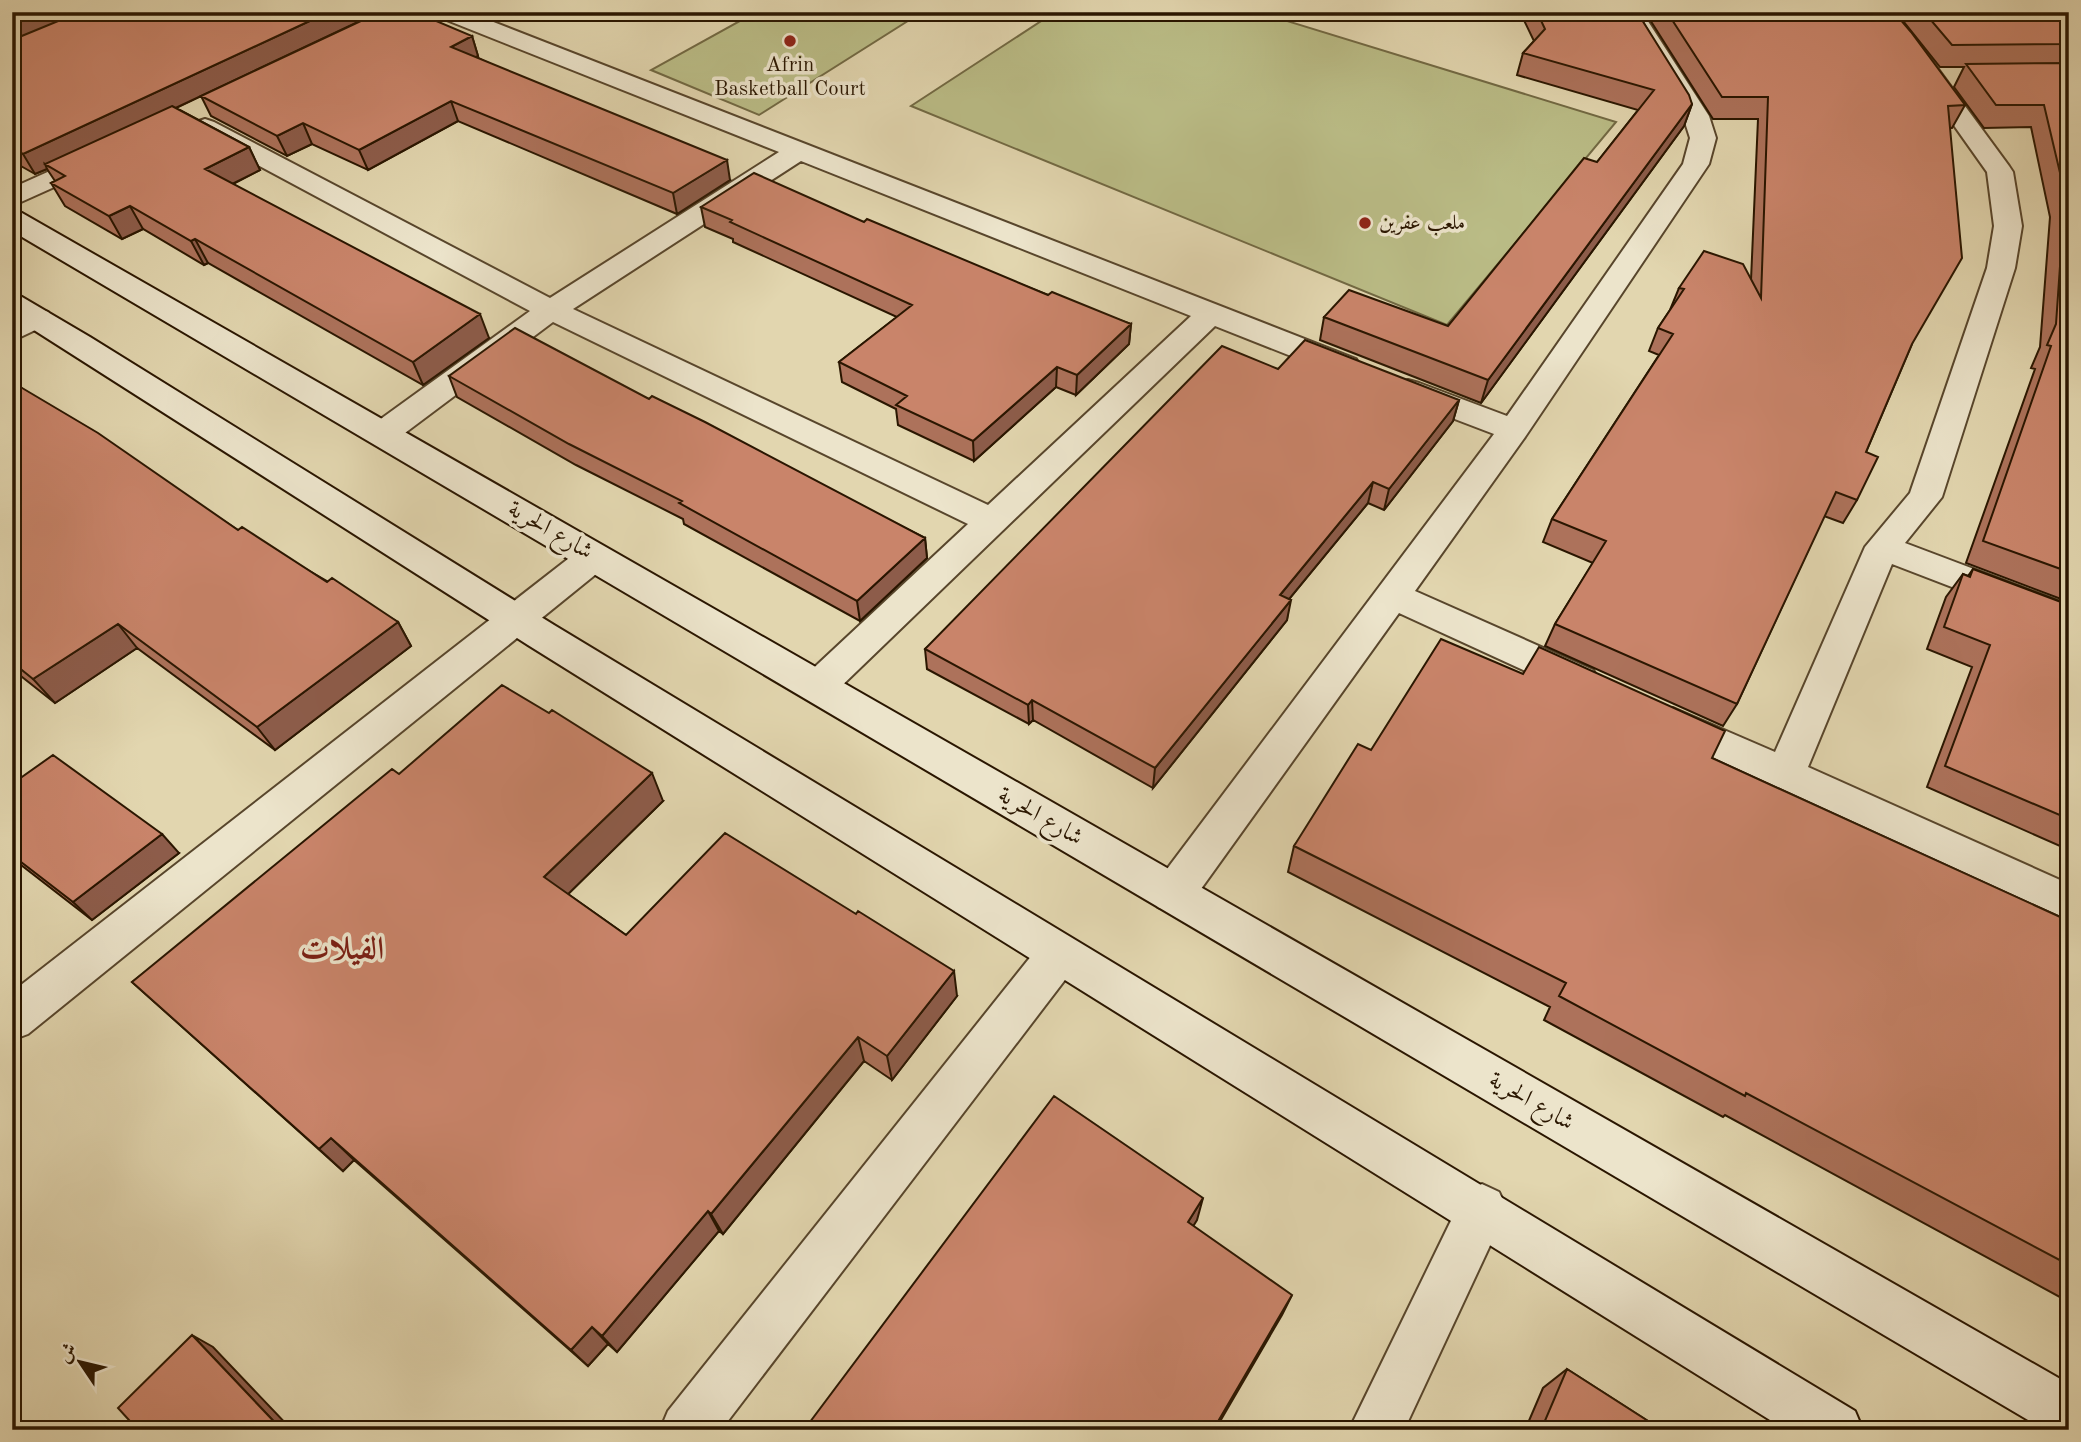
<svg xmlns="http://www.w3.org/2000/svg" width="2081" height="1442" viewBox="0 0 2081 1442" font-family="'Old Standard TT',Amiri,serif">
  <style>
    .green { fill: #babc86; stroke: #726943; stroke-width: 2 }
    .lines { fill: none; stroke-linecap: round; stroke-linejoin: round }
    .street-casing { stroke: #58462c; stroke-width: 4 }
    .secondary-casing { stroke: #2a1600; stroke-width: 4 }
    .street { fill: #ece4cb; fill-rule: evenodd }
    .secondary { fill: #ece4cb; fill-rule: evenodd }
    .wall { fill: #ad725b; stroke: #2a1600; stroke-width: 2 }
    .shaded-wall { fill: #8d5c4a; stroke: #2a1600; stroke-width: 2 }
    .building { fill: #c9846a; stroke: #2a1600; stroke-width: 2 }
    .poi-dot { fill: #8f2418; stroke: #ece4cb; stroke-width: 2.5 }
    .labels { text-anchor: middle; dominant-baseline: central; stroke-width: 7; stroke-linejoin: round; paint-order: stroke }
    .far-poi-label { font-size: 21px; fill: #2a1600; stroke: #ece4cb }
    .street-label { font-size: 24px; fill: #2a1600; stroke: #ece4cb }
    .district-label { font-size: 32px; font-weight: bold; fill: #7a1f14; stroke: #ece4cb }
  </style>
  <rect width="100%" height="100%" fill="#e2d6af"/>
  <filter id="stains"><feTurbulence type="fractalNoise" baseFrequency=".00286" numOctaves="4"/><feColorMatrix values="0 0 0 0 .2 0 0 0 0 .09 0 0 0 0 .02 0 0 0 .5 -.17"/></filter>
  <radialGradient id="worn" r=".72"><stop offset=".6" stop-color="#630" stop-opacity="0"/><stop offset="1" stop-color="#630" stop-opacity=".3"/></radialGradient>
  <!-- green -->
  <path class="green" d="M756 12H922L759 115 651 70Z
    M1055 12H1258L1616 122 1447 325 911 106Z"/>
  <g class="lines">
    <defs>
      <path id="street" d="M436 12H468L1356 359 1360 366 1356 373 1345 376 1334 373 1215 326 830 697 817 702 804 697 798 687 804 677 968 524 553 322 393 442 382 445 371 442 366 434 371 426 530 311 196 132 192 127 196 122 205 119 214 122 550 298 779 152 439 17ZM801 161 1191 316 988 505 573 309Z
        M1619 12H1642L1709 116 1716 138 1709 164 1525 437 1415 591 1593 670 1599 680 1593 690 1580 694 1567 690 1399 613 1188 907 1173 912 1158 907 1152 894 1158 881 1494 434 1397 397 1392 390 1397 383 1408 380 1419 383 1507 416 1683 164 1690 138 1683 116Z
        M1868 12H1892L1918 42 2009 166 2013 172 2022 226 2015 268 1942 497 1905 543 2069 605V632L1892 564 1808 767 2069 884V922L1659 734 1654 723 1659 712 1673 708 1775 752 1865 547 1910 493 1987 268 1994 226 1987 172 1902 52Z
        M101 148 110 150 114 156 110 162 12 206V188Z
        M37 309 48 312 52 318 48 324 12 341V319Z
        M594 545 606 548 611 557 606 566 28 1034 12 1040V992L582 548Z
        M1059 935 1074 940 1081 954 1074 968 721 1430H660L668 1411 1044 940Z
        M1482 1184 1499 1192 1507 1209 1404 1430H1349L1465 1192Z"/>
      <path id="secondary" d="M12 211 22 213 2069 1384V1430H2045L12 231Z
        M12 294 22 297 90 337 554 625 1855 1411 1863 1430H1786L528 645 12 316Z"/>
    </defs>
    <!-- street casing -->
    <use href="#street" class="street-casing"/>
    <!-- secondary casing -->
    <use href="#secondary" class="secondary-casing"/>
    <!-- street -->
    <use href="#street" class="street"/>
    <!-- secondary -->
    <use href="#secondary" class="secondary"/>
  </g>
  <!-- wall -->
  <path class="wall" d="M12 12H377L176 108 249 147 260 170 233 184 489 338 423 385 208 263 204 265 143 229 122 239 65 206 51 183 55 181 47 169 35 174 12 161Z
    M1520 12H1637L1692 104 1684 126 1481 403 1320 340 1324 317 1448 326 1597 162 1638 110 1517 75 1523 53 1534 41Z
    M1645 12H1894L1965 105 1952 128H1950L1912 344 1866 452 1857 500 1843 523 1824 516 1737 704 1723 726 1545 646 1555 624 1593 563 1543 542 1552 519 1659 355 1649 351 1658 328 1670 310 1679 288 1751 280 1758 119H1713Z
    M1896 12H2069V602L1966 563 2035 369 2031 368 2040 347 2050 217 2031 127 1984 128 1954 87 1964 67H1940Z
    M472 36 478 56 476 57 730 180 677 214 458 121 368 170 312 144 287 156 211 116 201 96Z
    M701 207 864 222 1048 295 1131 324 1129 344 1076 395 1056 387 974 461 898 425 896 409 842 382 839 362 897 317 733 242V239L705 227Z
    M1278 369 1459 400 1453 421 1384 510 1368 503 1289 599 1287 620 1153 788 1033 720 1029 724 927 669 925 649Z
    M449 376 649 399 925 538 927 558 860 621 684 524 683 519 576 465 457 397Z
    M12 382 238 530 398 622 411 646 275 750 137 648 55 703 12 669Z
    M1973 569 2069 605V850L1927 787 1972 667 1927 649 1946 597 1963 574 1968 576Z
    M1371 750 1712 758 2069 921V1302L1725 1115 1723 1117 1544 1020 1550 1007 1288 872 1294 846Z
    M399 774 663 801 568 894 626 935 957 996 892 1080 864 1061 723 1234 719 1231 617 1352 608 1344 588 1366 354 1160 343 1171 132 982Z
    M12 784 179 853 92 920 12 858Z
    M1567 1369 1662 1430H1525L1543 1388Z"/>
  <!-- shaded-wall -->
  <path class="shaded-wall" d="M27 12H84L12 43V19Z
    M329 12 377 13 50 167 45 164 47 169 35 174 23 154Z
    M472 36 478 56 458 66 451 47Z
    M451 101 458 121 368 170 359 150Z
    M1692 104 1684 126 1481 403 1488 380Z
    M303 123 312 144 287 156 277 136Z
    M249 147 260 170 216 192 205 169Z
    M727 160 730 180 677 214 673 193Z
    M130 206 143 229 122 239 109 216Z
    M195 239 208 263 204 265 191 241Z
    M480 314 489 338 423 385 413 362Z
    M1131 324 1129 344 1076 395 1077 375Z
    M1057 367 1056 387 974 461 973 441Z
    M1459 400 1453 421 1384 510 1389 489Z
    M1373 482 1368 503 1276 615 1280 595Z
    M925 538 927 558 860 621 857 601Z
    M1291 600 1287 620 1153 788 1155 768Z
    M398 622 411 646 275 750 257 727Z
    M118 624 137 648 55 703 33 679Z
    M1032 700 1033 720 1029 724 1028 705Z
    M652 773 663 801 558 904 544 877Z
    M162 834 179 853 92 920 73 902Z
    M954 971 957 996 892 1080 887 1056Z
    M858 1037 864 1061 723 1234 711 1214Z
    M331 1138 354 1160 343 1171 319 1149Z
    M1203 1198 1197 1220 1182 1244 1188 1222Z
    M708 1211 719 1231 617 1352 602 1336Z
    M1292 1295 1282 1315 1215 1430H1213Z
    M592 1327 608 1344 588 1366 571 1350Z
    M192 1335 213 1347 292 1430H282Z"/>
  <!-- building -->
  <path class="building" d="M12 12H27L12 19Z
    M80 12H329L23 154 12 148V40Z
    M380 12H415L472 36 451 47 727 160 673 193 451 101 359 150 303 123 277 136 201 96Z
    M1537 12H1637L1689 95 1692 104 1488 380 1324 317 1349 290 1448 326 1584 158 1597 162 1654 90 1523 53 1545 29Z
    M1667 12H1894L1911 32 1965 105 1948 106 1962 258 1912 344 1866 452 1878 457 1857 500 1836 492 1737 704 1555 624 1606 541 1552 519 1673 334 1658 328 1684 289 1679 288 1704 251 1743 264 1761 298 1768 97H1722Z
    M1924 12H2069V44L1952 45Z
    M2069 63V572L1983 541 2051 346 2047 345 2056 324 2065 194 2044 105H1996L1966 64Z
    M172 106 249 147 205 169 480 314 413 362 195 239 191 241 130 206 109 216 51 183 65 176 45 164Z
    M754 173 864 222 867 219 1048 295 1052 292 1131 324 1077 375 1057 367 973 441 896 405 907 396 839 362 912 305 730 222 732 220 701 207Z
    M515 328 649 399 652 396 705 422 925 538 857 601 679 503 682 501 569 444 449 376Z
    M1305 340 1459 400 1389 489 1373 482 1280 595 1291 600 1155 768 1032 700 1028 705 925 649 1222 346 1278 369Z
    M12 382 98 433 238 530 242 527 327 582 332 578 398 622 257 727 118 624 33 679 12 662Z
    M1973 569 2069 605V819L1945 766 1990 645 1944 627 1963 574 1970 577Z
    M1441 639 1523 674 1539 647 1725 731 1712 758 2069 921V1265L1746 1093 1745 1096 1559 996 1566 983 1294 846 1358 744 1371 750Z
    M502 685 549 713 552 710 652 773 544 877 626 935 725 833 856 914 858 911 954 971 887 1056 858 1037 711 1214 708 1211 602 1336 592 1327 571 1350 331 1138 319 1149 132 982 392 769 399 774Z
    M53 755 162 834 73 902 12 855V784Z
    M1054 1096 1203 1198 1188 1222 1292 1295 1213 1430H804Z
    M192 1335 282 1430H138L118 1408Z
    M1567 1369 1662 1430H1541Z"/>
  <!-- markers -->
  <g class="poi-dot">
    <circle cx="790" cy="41" r="7"/>
    <circle cx="1365" cy="223" r="7"/>
  </g>
  <g class="labels">
    <!-- far-poi labels -->
    <g class="far-poi-label">
      <text x="790" y="65">Afrin<tspan x="790" dy="24">Basketball Court</tspan></text>
      <text x="1379" y="223" text-anchor="start">ملعب عفرين</text>
    </g>
    <!-- street labels -->
    <g class="street-label">
      <text transform="translate(550 531) rotate(30)">شارع الحرية</text>
      <text transform="translate(1040 817) rotate(30)">شارع الحرية</text>
      <text transform="translate(1531 1102) rotate(30)">شارع الحرية</text>
    </g>
    <!-- district labels -->
    <g class="district-label">
      <text x="342" y="951">الفيلات</text>
    </g>
  </g>
  <!-- margin -->
  <rect width="2081" height="1442" fill="none" stroke="#e2d6af" stroke-width="42"/>
  <rect x="14" y="14" width="2053" height="1414" fill="none" stroke="#2a1600" stroke-width="3.5"/>
  <rect x="21" y="21" width="2039" height="1400" fill="none" stroke="#2a1600" stroke-width="2"/>
  <!-- north arrow -->
  <g transform="translate(80 1362) rotate(305)" stroke="#ece4cb" stroke-width="5" paint-order="stroke">
  <path d="M0-5L12 26L0 18L-12 26Z" fill="#2a1600"/>
  <text y="-10" font-size="19" font-weight="bold" text-anchor="middle" fill="#2a1600">ش</text>
  </g>
  <rect width="100%" height="100%" filter="url(#stains)"/>
  <rect width="100%" height="100%" fill="url(#worn)"/>
</svg>
